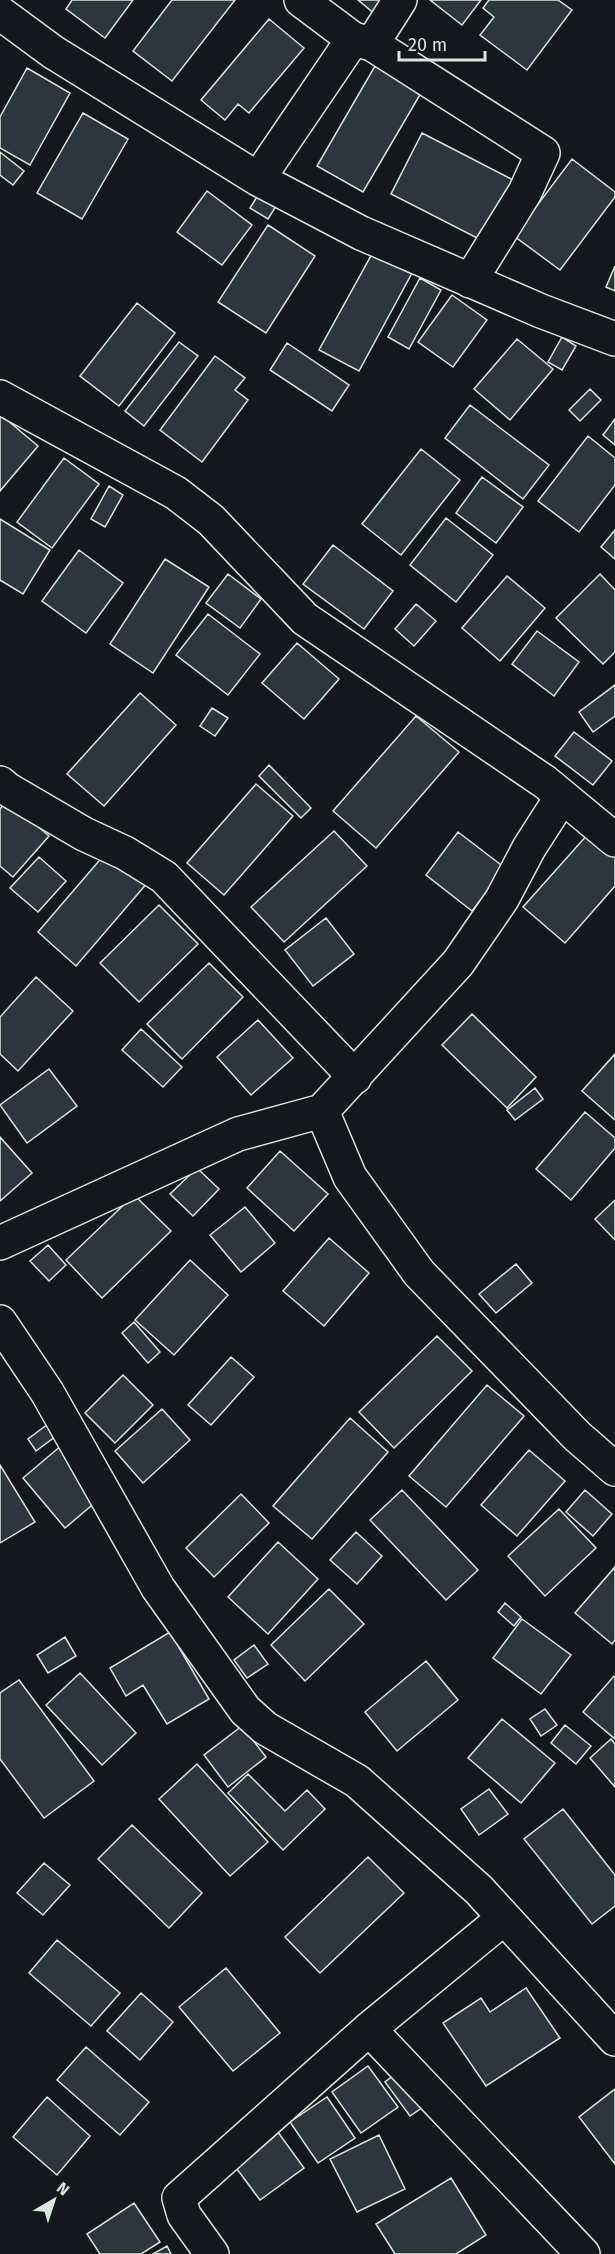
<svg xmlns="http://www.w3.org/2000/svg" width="615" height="2254" viewBox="0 0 615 2254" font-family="'Fira Sans',sans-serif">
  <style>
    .building { fill: #2c363c; stroke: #d8e6dc; stroke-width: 1.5 }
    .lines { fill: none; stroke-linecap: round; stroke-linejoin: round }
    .minor-casing { stroke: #d8e6dc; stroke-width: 36 }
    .minor { stroke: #14181c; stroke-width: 33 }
  </style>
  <rect width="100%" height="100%" fill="#14181c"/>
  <!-- building -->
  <path class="building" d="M72 0H133L105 38 66 9Z
    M172 0H235L172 81 133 51Z
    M358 0H388L376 15Z
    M430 0H481L462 25Z
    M489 0H558L572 10 527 70 480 35 494 17 483 8Z
    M269 19 304 48 249 113 238 104 225 120 201 100Z
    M375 66 421 93 363 192 317 166Z
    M27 68 70 93 30 165 0 148V117Z
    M83 113 128 139 82 219 37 193Z
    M422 133 517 182 485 242 391 194Z
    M0 152 24 171 13 185 0 175Z
    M572 159 615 192V197L560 270 514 236Z
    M207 191 252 225 222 265 177 232Z
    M260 192 278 203 268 219 250 208Z
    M268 225 315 256 266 333 218 302Z
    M373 252 412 273 359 371 319 350Z
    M615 266V291L606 287Z
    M420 278 441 290 409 349 388 337Z
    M452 295 487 320 453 367 418 342Z
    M137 303 175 333 119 406 80 376Z
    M562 337 576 346 562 370 548 362Z
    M517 339 553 369 510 420 474 389Z
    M179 342 198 356 144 426 125 411Z
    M287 343 349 385 332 411 270 370Z
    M215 356 245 378 235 390 248 400 202 462 160 430Z
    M590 389 601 400 580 421 569 410Z
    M470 405 549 465 523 499 445 438Z
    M0 414 38 446 0 491Z
    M615 419V445L603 435Z
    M588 436 615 458V485L579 532 538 501Z
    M421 449 460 480 401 555 362 524Z
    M64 458 99 484 52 548 17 522Z
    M482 477 523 507 496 543 456 513Z
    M109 486 123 495 105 527 91 519Z
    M446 518 493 555 456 602 410 565Z
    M0 519 50 550 23 594 0 580Z
    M615 530V559L601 547Z
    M333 545 393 591 364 629 303 584Z
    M79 550 123 583 86 633 42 601Z
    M165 559 209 587 153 673 110 644Z
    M228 574 261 599 240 628 206 603Z
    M600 574 615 590V652L603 664 556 618Z
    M507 576 545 608 500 661 462 628Z
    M416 604 436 621 414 646 395 629Z
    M208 614 260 654 228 695 176 655Z
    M537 631 579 662 554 696 512 664Z
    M297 643 339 679 304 719 262 683Z
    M615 685V716L593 732 579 712Z
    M140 693 176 725 104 806 67 774Z
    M212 708 228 718 215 736 200 726Z
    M416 716 459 752 376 848 333 811Z
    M574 732 612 761 593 785 555 756Z
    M269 765 311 808 301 818 259 776Z
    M256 784 293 816 224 895 187 863Z
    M7 800 49 836 13 877 0 866V809Z
    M334 831 367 866 284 942 251 907Z
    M458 832 505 868 472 911 426 875Z
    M588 834 615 857V886L565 943 523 907Z
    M110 848 148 882 76 966 38 932Z
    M39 857 66 881 38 912 10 888Z
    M159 905 198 944 139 1002 100 963Z
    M326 918 354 954 313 986 285 950Z
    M209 963 243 997 182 1059 147 1024Z
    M36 977 73 1011 18 1071 0 1054V1017Z
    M472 1014 536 1077 507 1108 442 1045Z
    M258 1020 293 1058 251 1095 217 1057Z
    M141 1029 182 1067 163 1087 122 1050Z
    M615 1054V1120L582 1091Z
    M49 1069 77 1106 27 1143 0 1105Z
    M535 1088 543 1099 515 1120 507 1110Z
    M585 1112 615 1138V1148L571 1200 536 1169Z
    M0 1137 32 1173 0 1201Z
    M280 1151 328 1194 294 1231 247 1188Z
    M197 1168 219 1189 193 1216 170 1194Z
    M134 1195 171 1231 102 1298 66 1260Z
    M615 1200V1240L595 1219Z
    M245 1207 275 1243 241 1272 210 1235Z
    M329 1238 369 1273 324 1326 283 1291Z
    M48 1245 66 1265 49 1281 30 1261Z
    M190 1260 228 1295 174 1355 135 1320Z
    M516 1264 532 1283 496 1313 479 1294Z
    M134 1322 160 1352 148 1363 122 1333Z
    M437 1336 472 1371 394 1448 359 1412Z
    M231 1357 254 1377 211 1425 188 1405Z
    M123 1375 153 1405 115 1443 85 1413Z
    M487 1385 524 1416 446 1507 409 1476Z
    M162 1409 190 1440 143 1483 115 1451Z
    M350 1418 388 1452 312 1539 273 1506Z
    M48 1424 56 1436 36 1451 28 1439Z
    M62 1445 104 1495 65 1528 23 1478Z
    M529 1450 565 1481 517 1536 481 1505Z
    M0 1465 35 1522 0 1543Z
    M402 1490 478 1570 446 1600 370 1520Z
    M585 1490 612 1514 593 1536 566 1512Z
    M241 1494 269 1523 214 1577 186 1548Z
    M559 1509 596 1548 545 1596 508 1556Z
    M356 1532 382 1556 357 1584 330 1560Z
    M278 1542 318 1579 268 1634 228 1597Z
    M615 1567V1640L612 1644 575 1613Z
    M329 1589 364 1624 305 1681 271 1645Z
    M505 1603 521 1617 514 1626 498 1612Z
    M522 1619 571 1655 541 1694 493 1658Z
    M170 1632 209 1699 167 1724 143 1685 126 1696 110 1668Z
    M65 1637 76 1656 48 1673 37 1655Z
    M254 1645 268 1664 247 1678 234 1660Z
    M426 1661 458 1700 397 1751 365 1712Z
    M80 1673 136 1733 102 1765 46 1705Z
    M614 1676 615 1677V1739L583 1712Z
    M19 1680 94 1781 44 1818 0 1759V1693Z
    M545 1709 557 1725 541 1736 530 1719Z
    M502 1719 555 1763 521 1803 468 1758Z
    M565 1725 591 1746 576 1764 551 1743Z
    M242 1726 266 1757 228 1787 204 1755Z
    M611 1739 615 1744V1787L590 1758Z
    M197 1764 268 1842 230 1876 159 1799Z
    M248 1774 285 1811 307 1790 325 1809 283 1850 228 1793Z
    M489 1789 508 1814 479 1835 461 1809Z
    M563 1809 615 1875V1906L592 1924 524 1839Z
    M132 1825 202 1893 169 1928 98 1859Z
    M368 1857 404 1893 320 1973 285 1937Z
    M44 1863 70 1885 43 1915 17 1893Z
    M57 1940 120 1993 91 2026 29 1973Z
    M226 1968 280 2033 233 2071 179 2007Z
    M526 1988 560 2038 486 2086 443 2023 481 1998 490 2012Z
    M141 1993 173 2022 140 2060 107 2031Z
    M86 2047 149 2102 120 2135 57 2080Z
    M368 2066 398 2107 361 2133 332 2092Z
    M398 2072 423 2107 410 2116 385 2082Z
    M615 2089V2164L579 2117Z
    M47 2097 90 2136 57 2175 13 2137Z
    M327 2097 355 2138 318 2163 290 2122Z
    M275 2128 304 2168 260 2200 231 2161Z
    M379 2135 405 2189 357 2212 330 2159Z
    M451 2178 486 2235 456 2254H395L376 2224Z
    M134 2203 160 2242 141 2254H100L87 2234Z
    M167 2246 171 2254H153Z"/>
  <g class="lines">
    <defs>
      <path id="minor" d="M301 0 353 39 372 44 543 153 525 192 470 281
        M0 13 53 52 258 179 361 233 541 311 615 339
        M372 44 400 0
        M258 179 353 39
        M0 397 176 493 211 520 305 619 545 782 615 840
        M0 783 7 789 84 834 125 853 164 877 355 1077
        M322 1111 350 1177 419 1273 577 1436 615 1469
        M0 1243 238 1134 322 1111 458 963 502 899 529 848 561 798
        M0 1322 47 1392 158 1588 245 1710 265 1728 357 1781 479 1890 615 2039
        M504 1918 369 2029 583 2254
        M212 2254 184 2215 179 2198 369 2029"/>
    </defs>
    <!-- minor casing -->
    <use href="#minor" class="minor-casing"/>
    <!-- minor -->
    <use href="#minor" class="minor"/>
  </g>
  <!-- north arrow -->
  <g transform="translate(54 2200) rotate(39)" stroke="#14181c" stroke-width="4.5" paint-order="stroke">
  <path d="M0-4.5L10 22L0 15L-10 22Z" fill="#d8e6dc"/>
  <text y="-9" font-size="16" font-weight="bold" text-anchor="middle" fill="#d8e6dc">N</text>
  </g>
  <!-- scale -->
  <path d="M399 51v9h86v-9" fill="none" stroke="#d8e6dc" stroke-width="3"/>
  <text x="408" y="51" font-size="18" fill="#d8e6dc" stroke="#14181c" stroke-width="4.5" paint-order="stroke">20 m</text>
</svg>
